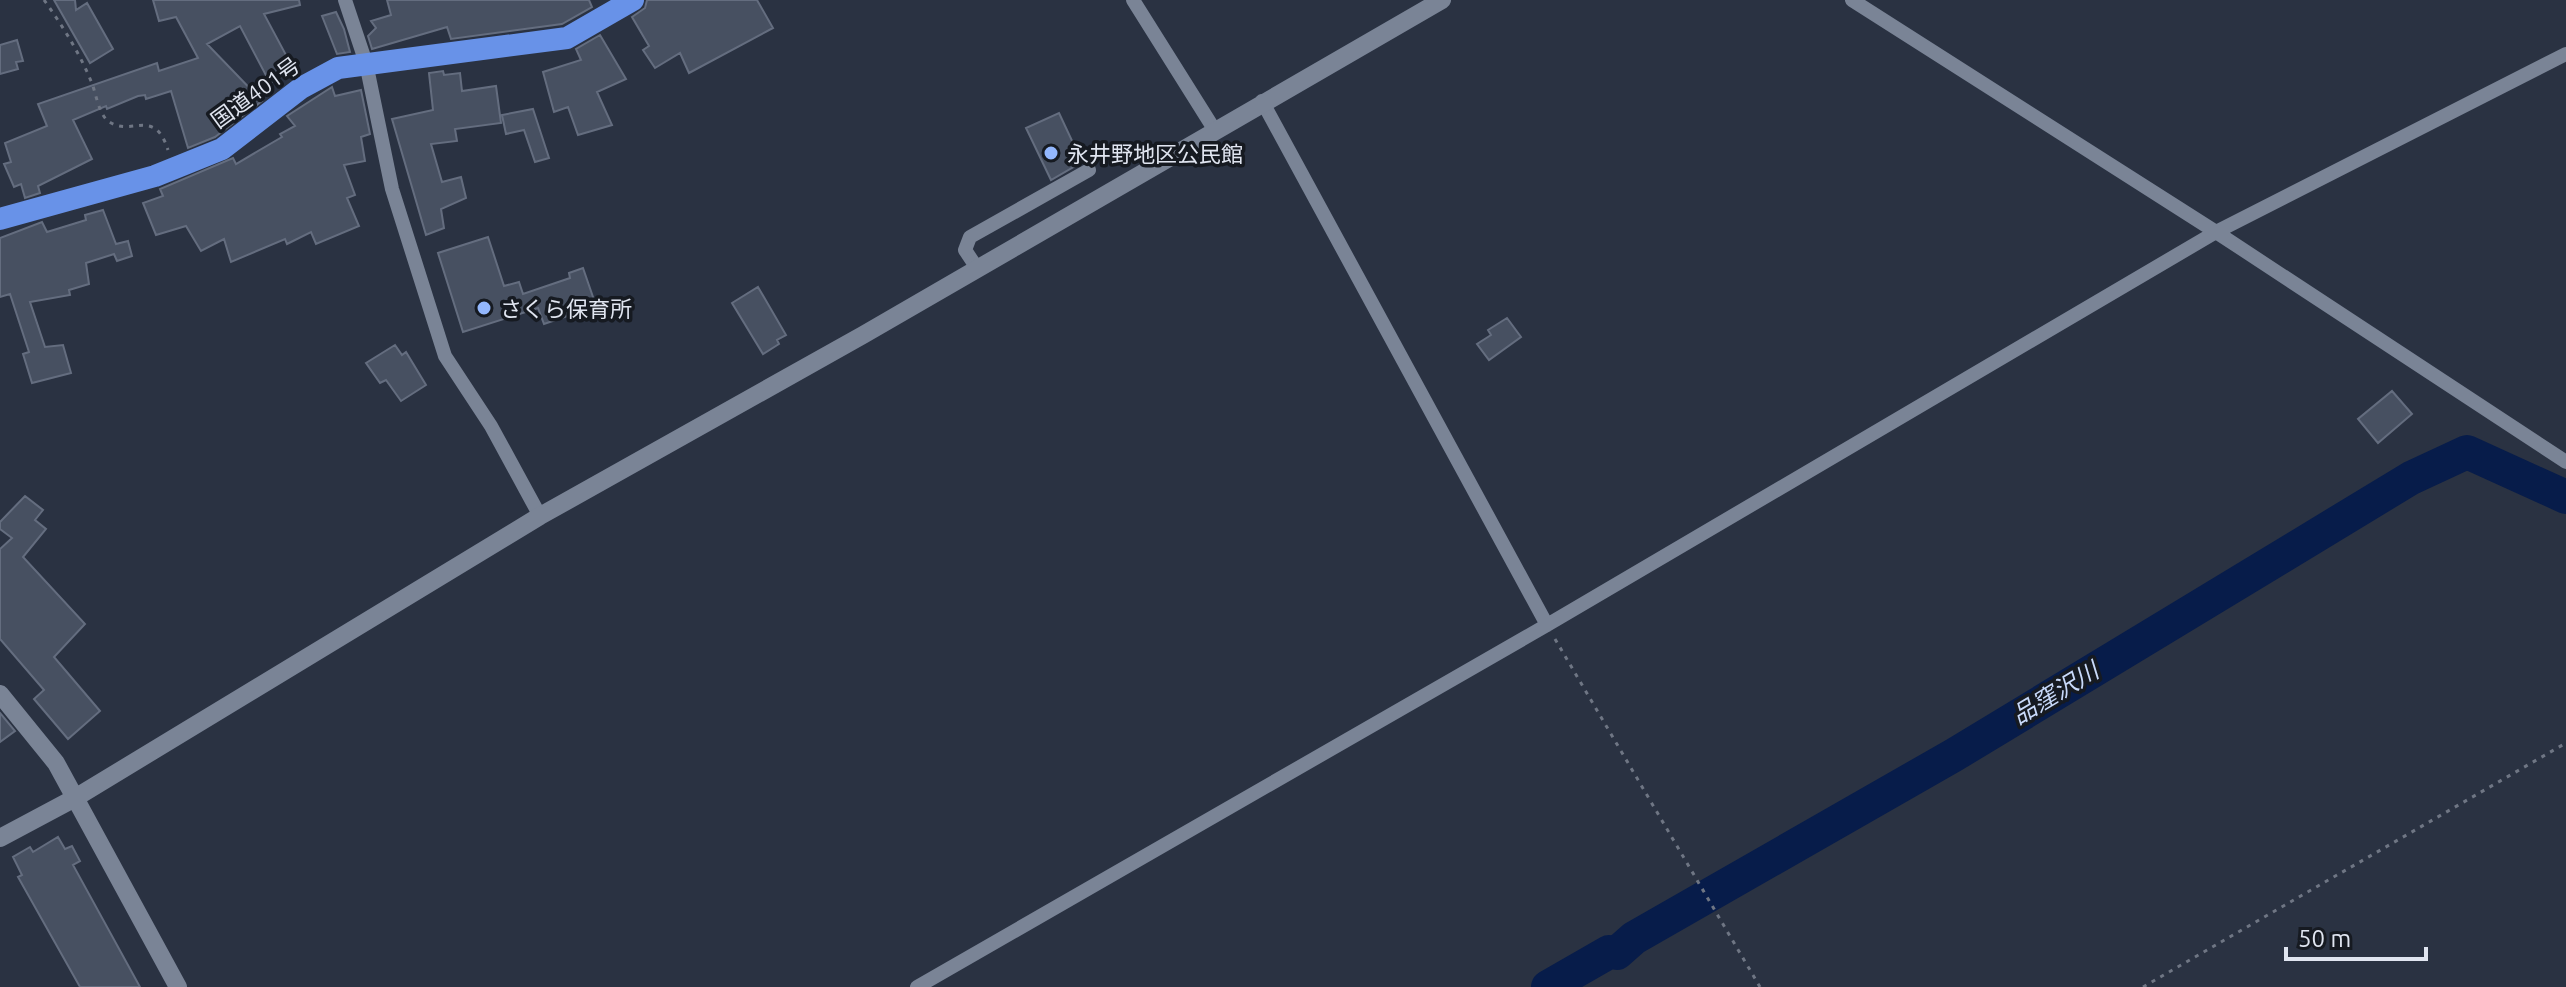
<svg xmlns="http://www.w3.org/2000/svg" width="2566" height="987" viewBox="0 0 2566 987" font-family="Ubuntu,'Noto Sans JP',sans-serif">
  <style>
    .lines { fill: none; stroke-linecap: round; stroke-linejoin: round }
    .river { stroke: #071c4a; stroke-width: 34 }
    .building { fill: #475061; stroke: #646d7f; stroke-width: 2 }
    .path { stroke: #6f7684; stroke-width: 3; stroke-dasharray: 4 6; stroke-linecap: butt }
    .minor { stroke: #7a8496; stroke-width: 14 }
    .tertiary { stroke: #7a8496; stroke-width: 18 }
    .trunk { stroke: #6892e8; stroke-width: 22 }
    .poi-dot { fill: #93b7fd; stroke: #161a21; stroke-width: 3 }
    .labels { text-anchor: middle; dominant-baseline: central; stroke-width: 7; stroke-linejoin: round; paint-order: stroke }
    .street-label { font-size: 22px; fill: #e0e5f0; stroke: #161a21 }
    .poi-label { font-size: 22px; fill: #e0e5f0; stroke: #161a21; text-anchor: start }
    .water-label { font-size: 24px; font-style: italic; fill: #c9dafa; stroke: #161a21 }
  </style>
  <rect width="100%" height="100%" fill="#2a3242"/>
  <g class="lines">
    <!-- river -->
    <path class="river" d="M1548 987 1609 952 1617 953 1634 938 1954 755 2411 478 2467 452 2566 497"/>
  </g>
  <!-- building -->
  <path class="building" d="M54 0H75L76 10 87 3 113 49 90 63Z
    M153 0H299L300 5 264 14 294 70 270 83 240 26 207 44 262 101 215 137 188 148 171 91 146 99 145 95 138 96 107 109 106 106 73 120 92 159 38 186 40 193 25 198 21 184 14 187 4 164 11 162 5 143 47 126 38 104 157 63 159 71 198 58 176 17 159 21Z
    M387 0H589L592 7 562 24 451 39 447 27 372 49 368 36 376 28 371 21 391 15Z
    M647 0H757L773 28 689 73 680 53 655 68 643 50 649 46 632 17 645 8Z
    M336 12 344 29 350 52 337 54 322 16Z
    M600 35 626 79 597 92 612 125 578 135 568 107 554 112 543 72 581 60 576 49Z
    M17 40 23 61 16 62 18 69 0 74V45Z
    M443 71 444 75 460 73 462 91 496 86 501 123 455 129 457 141 431 144 442 182 461 177 466 198 441 209 444 228 426 235 392 119 433 110 429 73Z
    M332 87 335 96 361 90 370 134 361 137 365 161 344 165 355 195 347 198 359 226 316 244 311 232 287 244 285 239 231 262 224 239 201 251 186 226 156 235 143 203 163 196 160 189 233 158 236 164 282 137 280 134 295 126 287 116Z
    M533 109 549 158 535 162 524 130 506 134 502 115Z
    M1059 113 1082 162 1051 180 1026 128Z
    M103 210 116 244 128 241 132 256 117 261 114 254 86 263 89 284 69 290 70 295 30 302 45 347 63 345 71 373 32 383 23 354 29 352 10 294 0 297V238L42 222 47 232 86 220 85 215Z
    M488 237 504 286 519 282 523 294 570 278 569 273 583 268 594 300 583 304 585 310 544 324 538 308 463 332 438 253Z
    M758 287 786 335 777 340 779 344 763 354 732 303Z
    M1507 318 1521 337 1489 360 1477 344 1491 335 1488 330Z
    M395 345 402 355 406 352 426 385 401 401 386 380 380 383 366 363Z
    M2392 391 2412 414 2378 443 2358 419Z
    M25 496 43 510 35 520 46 529 23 557 85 624 54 657 100 711 68 739 34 699 44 690 0 639V549L12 538 0 529V522Z
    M0 713 15 731 0 742Z
    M58 837 65 849 72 846 80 861 73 865 140 987H80L18 877 22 875 13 857 30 847 33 852Z"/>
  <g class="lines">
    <!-- path -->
    <path class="path" d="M44 0C62 25 79 52 91 81 96 92 98 113 108 121 131 138 154 106 168 150
      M1555 639 1760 987
      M2143 987 2566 743"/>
    <!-- minor -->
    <path class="minor" d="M345 0 366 63 392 189 445 356 491 426 540 516
      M1133 0 1214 129
      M1852 0 2216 232 2566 462
      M1262 101 1547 625
      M977 268 965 250 970 237 1089 170
      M917 987 1547 625 2216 232 2566 54"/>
    <!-- tertiary -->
    <path class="tertiary" d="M0 694 56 763 178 987
      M0 838 75 798 540 516 863 335 1442 0"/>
    <!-- trunk -->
    <path class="trunk" d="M0 219 155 176 222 149 301 88 338 68 567 38 633 0"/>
  </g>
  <!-- markers -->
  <g class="poi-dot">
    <circle cx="1051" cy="153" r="8"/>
    <circle cx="484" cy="308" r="8"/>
  </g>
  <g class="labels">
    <!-- street labels -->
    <g class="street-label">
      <text transform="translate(255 92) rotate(-36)">国道401号</text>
    </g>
    <!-- poi labels -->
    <g class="poi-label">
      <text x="1067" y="153">永井野地区公民館</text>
      <text x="500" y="308">さくら保育所</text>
    </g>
    <!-- water labels -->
    <g class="water-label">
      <text transform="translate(2055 693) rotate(-31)">品窪沢川</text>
    </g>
  </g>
  <!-- scale -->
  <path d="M2286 947v12h140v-12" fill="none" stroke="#e0e5f0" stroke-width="4"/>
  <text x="2298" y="947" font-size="24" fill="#e0e5f0" stroke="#161a21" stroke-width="6" paint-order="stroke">50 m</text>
</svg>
